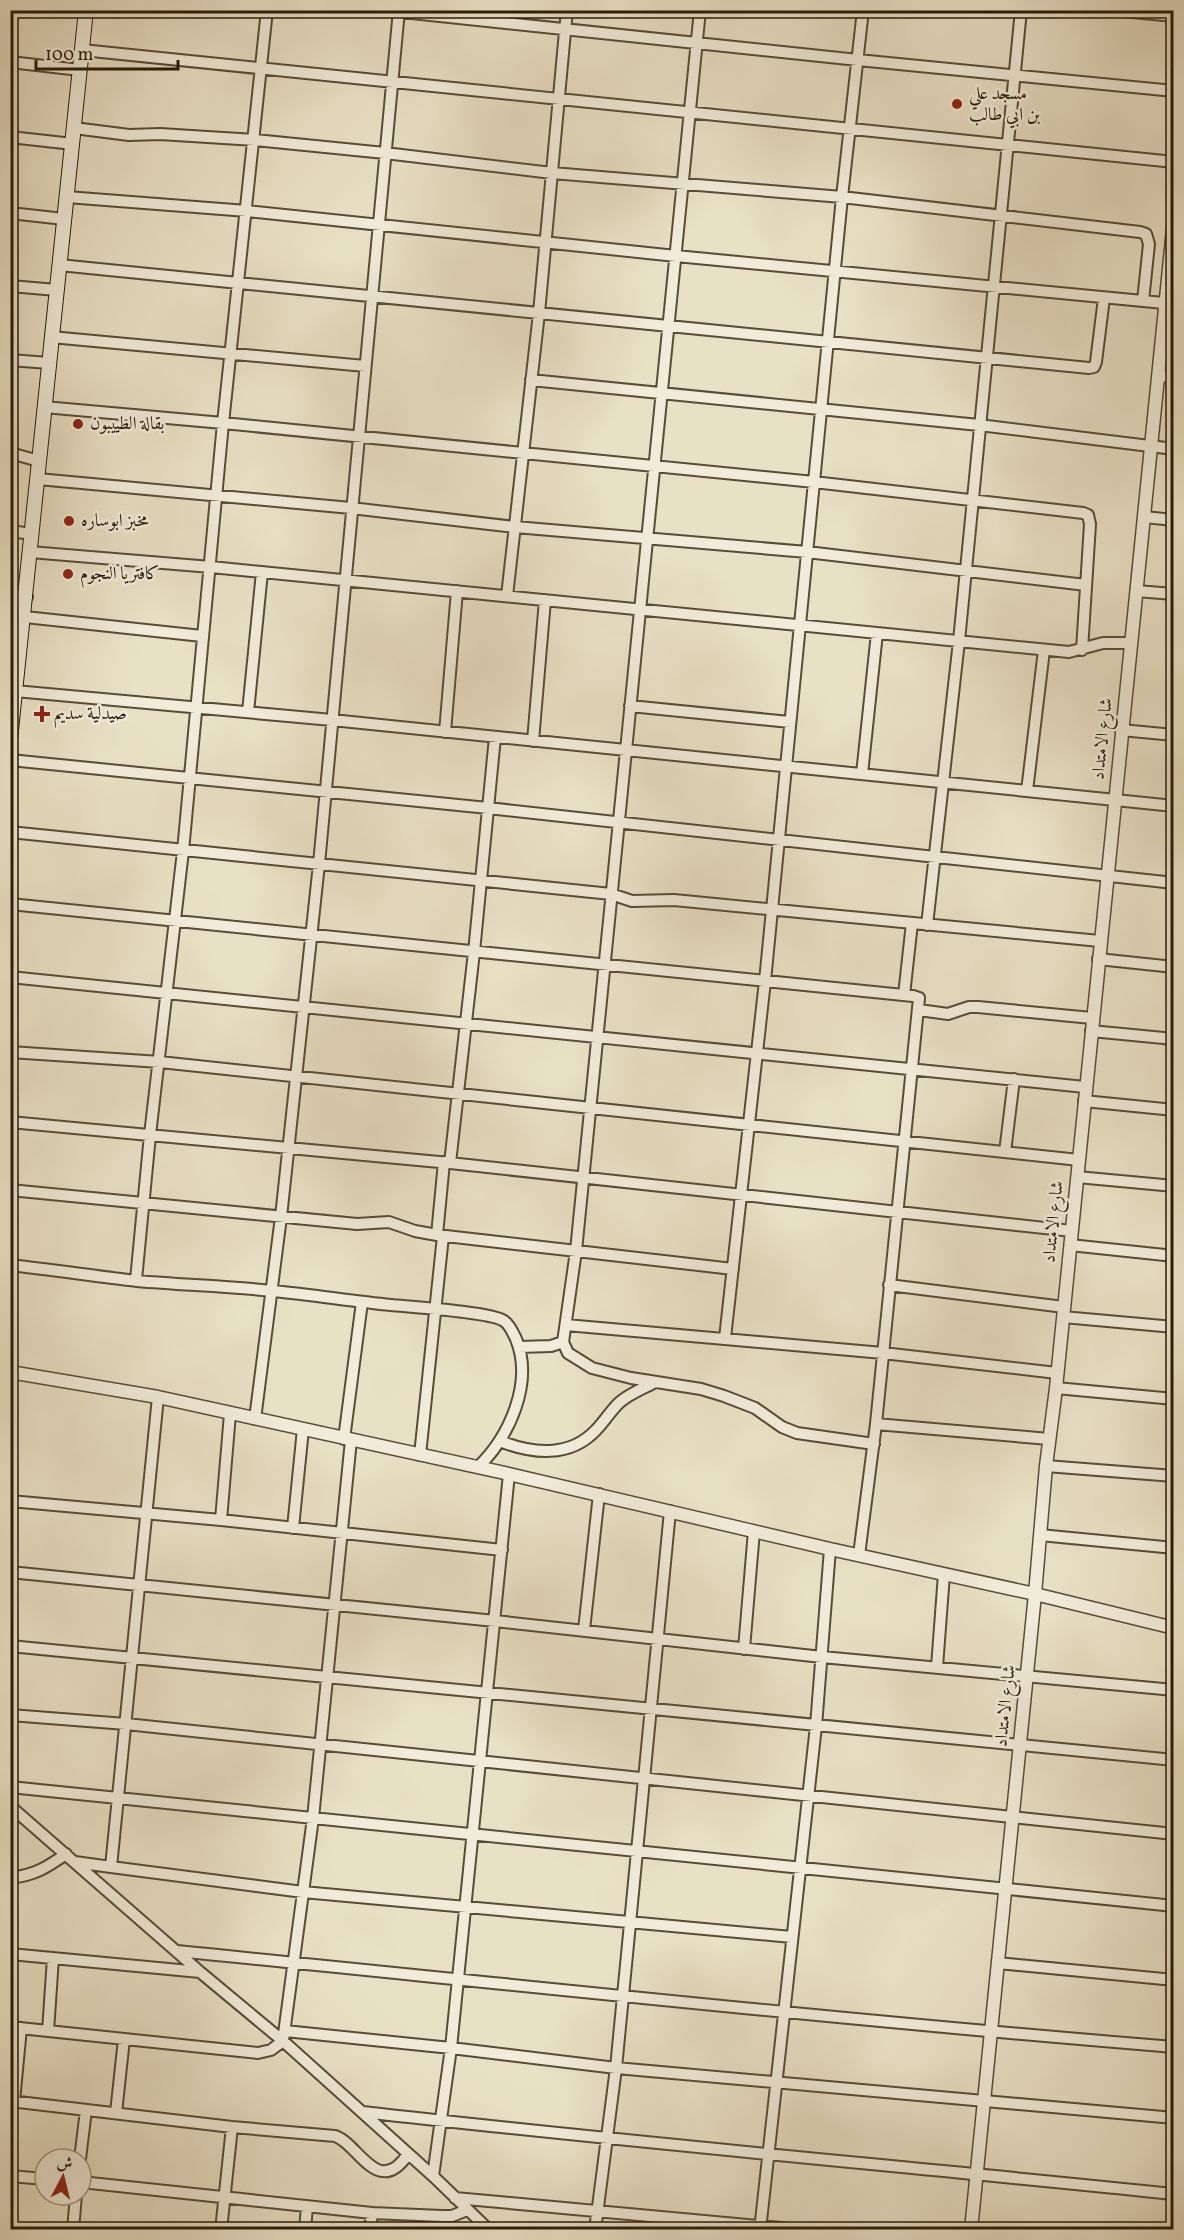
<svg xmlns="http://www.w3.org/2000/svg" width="1184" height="2240" viewBox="0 0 1184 2240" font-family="Vollkorn,Amiri,serif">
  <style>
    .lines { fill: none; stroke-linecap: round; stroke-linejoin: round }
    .minor-casing { stroke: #584c39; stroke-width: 14 }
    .tertiary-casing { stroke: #584c39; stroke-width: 15 }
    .secondary-casing { stroke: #271a0a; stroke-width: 16 }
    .minor { stroke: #f1ecda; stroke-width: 10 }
    .tertiary { stroke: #f1ecda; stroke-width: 12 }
    .secondary { stroke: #f1ecda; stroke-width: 14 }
    .poi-dot { fill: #8f2418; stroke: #f1ecda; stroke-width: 2 }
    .labels { text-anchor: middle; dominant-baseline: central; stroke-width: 5; stroke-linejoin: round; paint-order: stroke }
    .poi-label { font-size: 18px; fill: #271a0a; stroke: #f1ecda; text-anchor: start }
    .street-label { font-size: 18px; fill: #271a0a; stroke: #f1ecda }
  </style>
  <rect width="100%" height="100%" fill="#e9e1c6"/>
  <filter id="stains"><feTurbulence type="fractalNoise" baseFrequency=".00333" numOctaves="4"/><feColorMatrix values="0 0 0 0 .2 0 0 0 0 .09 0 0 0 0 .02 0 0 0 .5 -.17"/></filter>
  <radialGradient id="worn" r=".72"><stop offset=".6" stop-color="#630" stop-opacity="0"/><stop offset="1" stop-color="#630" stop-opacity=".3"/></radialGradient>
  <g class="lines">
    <defs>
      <path id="minor" d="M383 10 858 60 1174 91
        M700 10 576 1251 563 1342 568 1353 592 1368 631 1378 701 1389 724 1396 755 1408 782 1427 797 1433 874 1444
        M1112 10 1174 16
        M82 50 1174 162
        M10 62 80 70
        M74 128 129 135 160 134 255 140 385 153 552 173 842 197 1140 232 1146 234 1149 244 1143 301
        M10 137 73 144
        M67 197 247 211 676 256 1174 304
        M10 213 64 219
        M59 265 1089 368 1094 367 1096 362 1104 298
        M10 286 57 290
        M51 337 365 366
        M10 360 49 363
        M1158 376 1174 377
        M531 380 979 425 1174 449
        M44 407 223 423 814 482 1083 513 1088 515 1090 524 1082 650
        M10 453 39 461
        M38 479 351 508 515 527 807 552 1086 585
        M1144 517 1174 520
        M10 531 32 534
        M30 552 211 567 1069 652 1103 643H1131
        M1136 591 1174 594
        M10 595 27 597
        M507 596 539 313 567 10
        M25 617 202 636
        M15 691 332 720 1174 806
        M630 706 790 722
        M248 712 262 572
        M1121 730 1174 735
        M445 732 457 591
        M533 741 545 600
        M10 760 488 808 1174 883
        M862 774 877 633
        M1027 791 1044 650
        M10 832 611 894 632 901 674 900 1100 941
        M10 904 913 996 919 998 876 1424 859 1555
        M927 925 959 641 1021 10
        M1098 959 1174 967
        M10 977 1085 1087
        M904 995 912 923
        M919 1010 948 1014 969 1007H978L1092 1018
        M1091 1031 1174 1039
        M10 1052 160 1062 1079 1160
        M1084 1101 1174 1110
        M10 1122 450 1163 1072 1231
        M1005 1152 1014 1079
        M450 1163 474 952 495 737
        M1077 1177 1174 1186
        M10 1190 357 1224 389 1222 415 1231 437 1235 733 1269
        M437 1235 444 1162
        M1070 1245 1174 1256
        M10 1265C53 1270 95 1276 137 1281 183 1285 228 1286 273 1291 313 1295 352 1301 391 1305 411 1307 491 1312 504 1321 510 1325 513 1333 516 1339 534 1383 509 1437 478 1467
        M136 1280 150 1135 183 851 223 423 267 10
        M889 1285 1064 1307
        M1063 1317 1174 1327
        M566 1325 883 1353 1057 1373
        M725 1338 765 981 842 197 863 10
        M519 1347 551 1346 563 1342
        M1056 1388 1174 1399
        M255 1419 281 1217 319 864 399 10
        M876 1424 1049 1439
        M344 1439 362 1302
        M500 1441C532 1454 570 1458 596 1430 605 1421 611 1410 620 1402 629 1394 642 1389 653 1383
        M420 1455 443 1236
        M1046 1466 1174 1476
        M10 1501 221 1520 502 1550
        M221 1520 230 1414
        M293 1528 303 1429
        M1040 1535 1174 1548
        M10 1572 495 1621 822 1657 1174 1690
        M584 1630 599 1494
        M10 1646C398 1681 786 1725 1174 1760
        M744 1649 754 1531
        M937 1667 944 1574
        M10 1715 126 1724 1174 1834
        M10 1787 1174 1906
        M10 1806 200 1972 283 2041 433 2176 489 2230
        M75 1862 111 1867 158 1397
        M111 1867 303 1892 792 1937
        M10 1878C35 1875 46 1868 66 1854
        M177 1951C509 1984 841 2020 1174 2047
        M10 1954 200 1972
        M998 1963 1174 1980
        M10 2027 258 2053 271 2050 283 2041 313 1818 351 1440
        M48 2031 53 1958
        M285 2031 451 2048 616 2068 1174 2118
        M10 2101 232 2127 335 2136C358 2143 378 2199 408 2154
        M14 2101 21 2028
        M363 2112C633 2143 903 2166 1174 2194
        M116 2113 124 2039
        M80 2159 86 2110
        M10 2176 45 2179
        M433 2176 451 2048 509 1474
        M81 2182 372 2213 442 2216H452L467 2210
        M455 2198 802 2230
        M73 2230 76 2195
        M221 2230 232 2127
        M305 2230 307 2206
        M370 2230 372 2213
        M595 2230 616 2068 670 1511
        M760 2230 816 1726 830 1549
        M1173 2230 1174 2226"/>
      <path id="tertiary" d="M10 1372 158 1397 509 1474 830 1549 1035 1594 1174 1628
        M971 2230 1035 1594 1046 1466 1056 1388 1174 219"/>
      <path id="secondary" d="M10 740 86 10"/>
    </defs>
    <!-- minor casing -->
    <use href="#minor" class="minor-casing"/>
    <!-- tertiary casing -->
    <use href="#tertiary" class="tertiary-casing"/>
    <!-- secondary casing -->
    <use href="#secondary" class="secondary-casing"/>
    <!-- minor -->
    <use href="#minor" class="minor"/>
    <!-- tertiary -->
    <use href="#tertiary" class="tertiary"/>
    <!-- secondary -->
    <use href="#secondary" class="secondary"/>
  </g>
  <!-- markers -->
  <g class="poi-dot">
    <circle cx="957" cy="104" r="6"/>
    <circle cx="78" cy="424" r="6"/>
    <circle cx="69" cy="521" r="6"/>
    <circle cx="68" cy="574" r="6"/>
    <path d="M39 705h6v6h6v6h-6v6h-6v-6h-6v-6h6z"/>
  </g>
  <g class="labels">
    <!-- poi labels -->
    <g class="poi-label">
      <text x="969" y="94">مسجد علي<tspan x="969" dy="21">بن ابي طالب</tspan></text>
      <text x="90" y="424">بقالة الطييبون</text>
      <text x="81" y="521">مخبز ابوساره</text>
      <text x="80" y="574">كافتريا النجوم</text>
      <text x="54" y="714">صيدلية سديم</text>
    </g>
    <!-- street labels -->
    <g class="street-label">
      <text transform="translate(1103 739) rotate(-84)">شارع الامتداد</text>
      <text transform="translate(1054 1222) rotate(-84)">شارع الامتداد</text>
      <text transform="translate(1006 1706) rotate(-84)">شارع الامتداد</text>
    </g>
  </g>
  <!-- margin -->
  <rect width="1184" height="2240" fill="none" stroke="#e9e1c6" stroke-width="36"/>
  <rect x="12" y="12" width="1160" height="2216" fill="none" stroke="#271a0a" stroke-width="3"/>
  <rect x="18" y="18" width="1148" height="2204" fill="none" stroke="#271a0a" stroke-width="1.5"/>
  <!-- north arrow -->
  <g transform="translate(63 2177) rotate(7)"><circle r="28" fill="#f1ecda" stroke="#a09887" stroke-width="1.5"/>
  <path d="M0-4.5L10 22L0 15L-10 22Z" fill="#8f2418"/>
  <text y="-9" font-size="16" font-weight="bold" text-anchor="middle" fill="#271a0a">ش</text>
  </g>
  <!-- scale -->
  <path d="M36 60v9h142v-9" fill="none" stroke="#271a0a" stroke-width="3"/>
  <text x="45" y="60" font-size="18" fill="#271a0a" stroke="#f1ecda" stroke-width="4.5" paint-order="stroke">100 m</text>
  <rect width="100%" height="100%" filter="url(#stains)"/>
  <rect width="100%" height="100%" fill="url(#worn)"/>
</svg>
